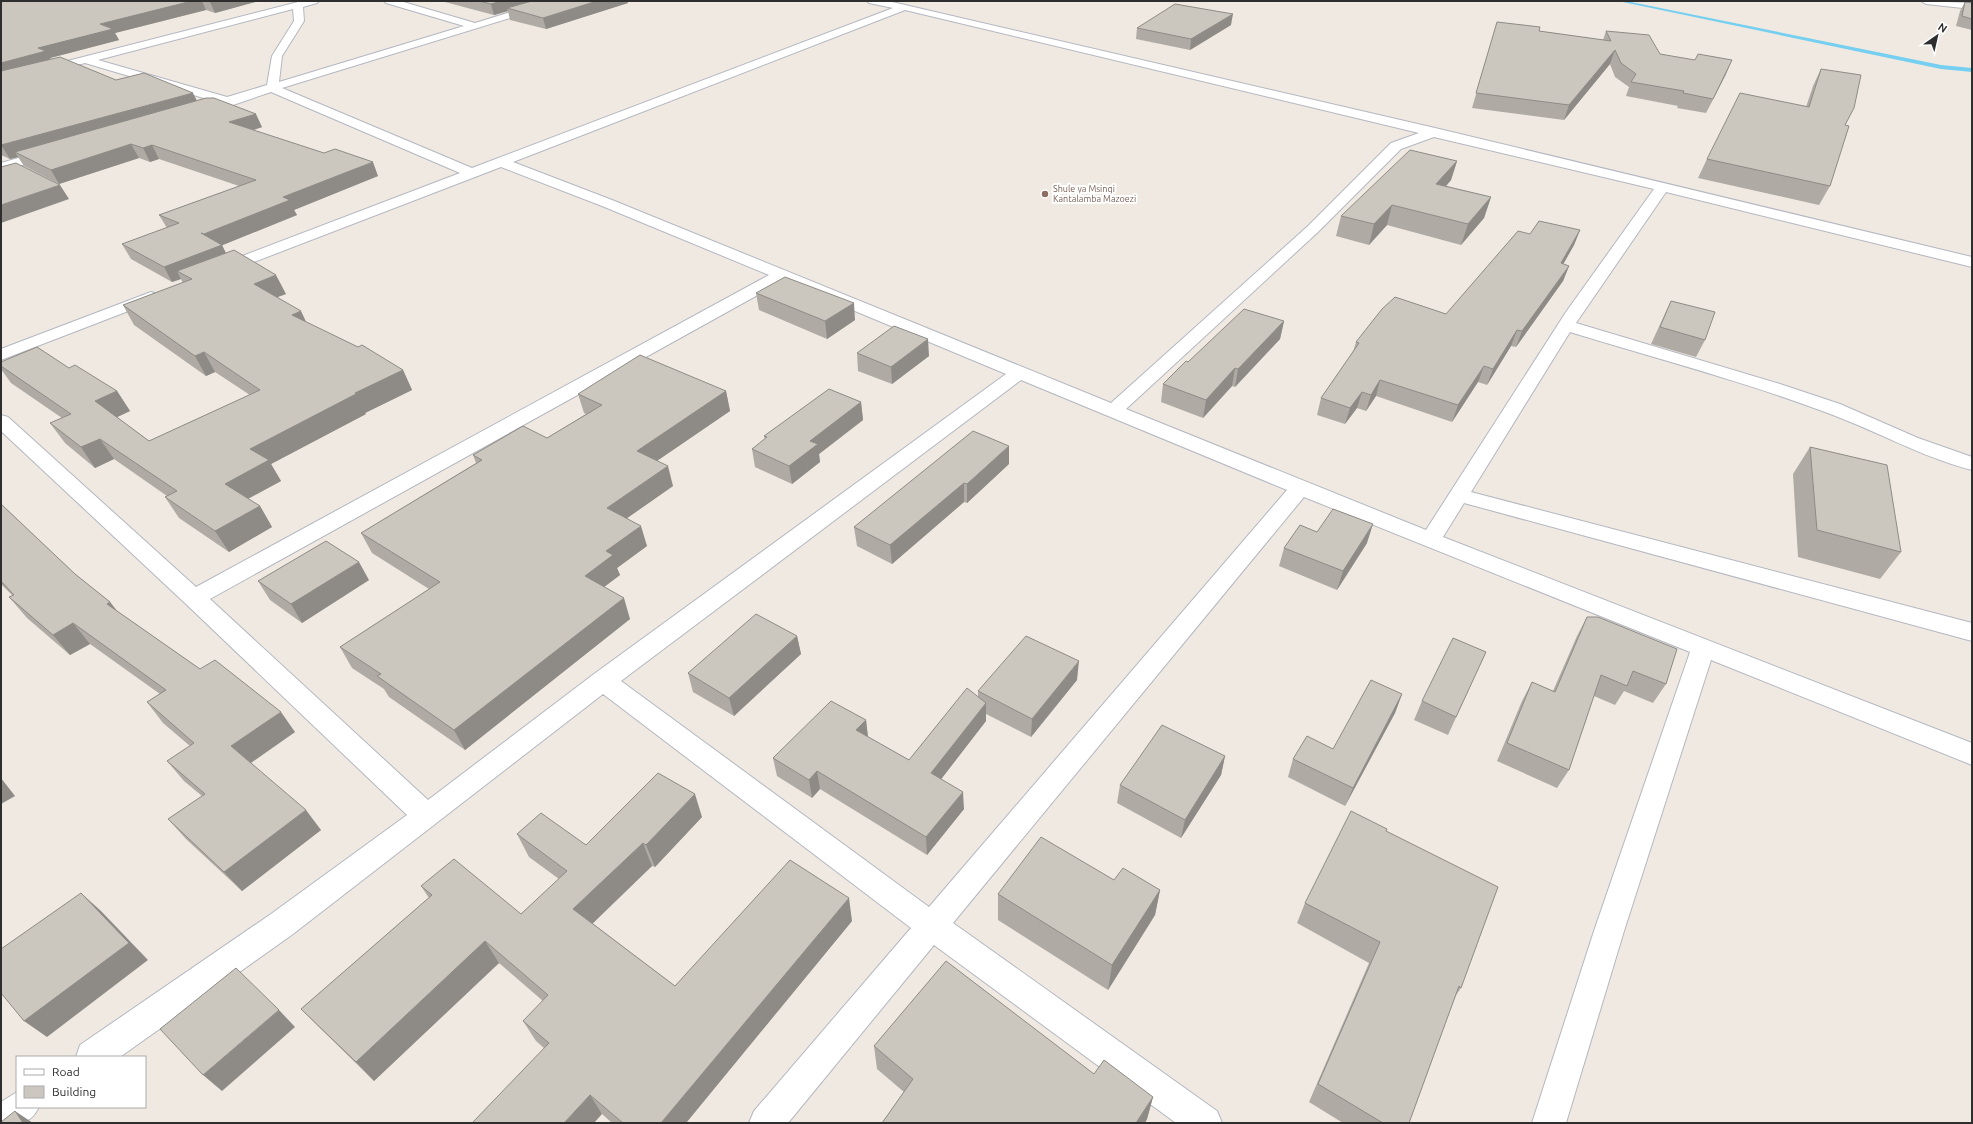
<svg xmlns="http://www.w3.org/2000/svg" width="1973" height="1124" viewBox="0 0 1973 1124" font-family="Ubuntu,sans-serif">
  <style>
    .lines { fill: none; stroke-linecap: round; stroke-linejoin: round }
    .stream { fill: #75cff0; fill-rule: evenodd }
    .minor-casing { stroke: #b4b7c1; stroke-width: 2 }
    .tertiary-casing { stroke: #b4b7c1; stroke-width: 2 }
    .minor { fill: #fff; fill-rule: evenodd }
    .tertiary { fill: #fff; fill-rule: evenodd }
    .wall { fill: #afaba4 }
    .shaded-wall { fill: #8e8b86 }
    .building { fill: #cbc7bf; stroke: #8e8b86 }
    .education-dot { fill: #8d6e63; stroke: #fff; stroke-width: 1.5 }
    .labels { text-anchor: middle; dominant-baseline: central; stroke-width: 4; stroke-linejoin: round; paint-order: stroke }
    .far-education-label { font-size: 9px; fill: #785e54; stroke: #fff; text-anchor: start }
  </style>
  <rect width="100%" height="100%" fill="#efe9e1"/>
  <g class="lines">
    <!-- stream -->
    <path class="stream" d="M1618 1H1626L1941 65 1972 68V72L1941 69Z"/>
    <defs>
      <path id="minor" d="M302 1H319L317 3 303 7 304 21 282 56 279 82 464 26 386 3 384 1H400L475 23 546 1H561L559 3 282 88 472 168 893 8 869 3 867 1H888L1435 128 1972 257V267L1666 192 1576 323 1780 384 1840 404 1918 438 1972 457V470C1921 457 1875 430 1825 412 1742 381 1655 358 1570 332L1471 492 1972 623V641L1464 503 1443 537 1972 743V765L1711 660 1624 931 1566 1123H1532L1594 931 1690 652 1304 497 953 923 1217 1111 1222 1123H1176L934 945 788 1123H749L754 1111 911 928 603 694 293 934 120 1057H76L80 1045 271 914 407 815 186 604 1 431V415L8 417 196 587 769 275 602 206 501 167 228 272H216L214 269 216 266 460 173 271 92 233 105 198 114 192 110 194 107 214 101 85 63 1 84V78ZM293 9 294 21 272 56 267 85 227 97 98 60ZM905 10 1419 133 1391 143 1308 226 1111 403 612 200 513 162ZM1434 137 1654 189 1566 312 1426 530 1126 409 1318 232 1401 149ZM783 281 1006 374 594 674 428 800 210 599ZM1021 380 1287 490 929 907 621 681Z
        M49 149 54 150 56 153 54 156 1 171V163Z
        M151 292 157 294 159 297 157 300 1 360V349Z
        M17 1092V1107H39C30 1124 23 1123 1 1123V1102Z"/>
      <path id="tertiary" d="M1921 1 1972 3V9L1926 4Z"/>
    </defs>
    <!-- minor casing -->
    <use href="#minor" class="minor-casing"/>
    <!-- tertiary casing -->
    <use href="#tertiary" class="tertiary-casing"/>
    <!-- minor -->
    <use href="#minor" class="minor"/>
    <!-- tertiary -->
    <use href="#tertiary" class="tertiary"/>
  </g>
  <!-- wall -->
  <path class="wall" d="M1 1H259L215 13 206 10 115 33 119 40 50 58 51 59 116 80 197 101 262 127 253 130 378 176 294 210 297 215 222 245 226 253 286 294 277 297 306 322 403 370 412 390 365 413 366 414 271 464 281 481 248 499 260 506 272 527 229 552 179 518 165 497 167 496 114 459 95 468 65 443 50 423 62 418 11 383 1 369V362L69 368 117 391 130 411 117 417 149 441 250 395 215 372 206 376 134 325 123 305 183 283 181 279 172 282 131 259 122 244 167 228 159 215 239 186 159 159 150 162 139 158 59 184 24 166 18 157 10 159 1 155Z
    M441 1H627L628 3 546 29 510 20 508 11 494 15Z
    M1965 2 1972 3V30L1956 26 1960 11Z
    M1497 22 1539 31 1603 40 1606 31 1660 54 1726 74 1706 113 1677 108 1678 106 1626 96 1629 87 1615 77 1610 64 1564 120 1472 108Z
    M1231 25 1190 50 1136 39 1137 28Z
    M1821 69 1845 125 1830 186 1819 205 1698 178 1707 159 1806 107 1813 86Z
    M1457 161 1451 180 1446 186 1491 197 1484 218 1461 245 1387 225 1369 245 1336 236 1341 216Z
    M1580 230 1574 245 1563 264 1569 266 1563 281 1516 347 1511 346 1487 385 1478 382 1452 422 1376 396 1366 411 1357 408 1345 424 1317 415 1321 398 1353 352 1356 342 1446 314 1530 234Z
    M756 293 855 320 827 339 759 310Z
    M1671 301 1705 340 1696 357 1651 344 1663 318Z
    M1284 321 1280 339 1235 387 1232 386 1203 418 1161 402 1163 384 1188 362Z
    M857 353 929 356 892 384 858 371Z
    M726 391 730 411 657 461 673 486 627 518 647 546 617 568 620 575 604 587 630 619 465 750 389 697 384 689 352 668 340 647 429 589 372 553 361 533 476 463 473 455 547 438 586 414 584 413 578 394Z
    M861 402 863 420 819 454 820 462 792 484 755 467 752 449 765 439 764 436Z
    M1810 447 1901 552 1880 579 1798 557 1793 474Z
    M1009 464 967 503 964 502 892 564 857 546 854 527Z
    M1 504 75 574 110 602 118 612 200 669 295 732 251 763 321 830 242 891 186 839 168 819 202 796 184 781 167 761 190 746 163 723 147 702 160 694 90 644 70 655 27 618 9 597 13 596 1 584Z
    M1317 532 1367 543 1337 590 1279 566 1284 548Z
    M369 580 302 623 270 600 258 581Z
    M1587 617 1666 684 1653 703 1624 691 1615 705 1594 696 1569 770 1557 788 1497 761 1522 701 1532 682 1553 691 1577 636Z
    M797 636 801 654 734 716 693 692 688 673Z
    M1486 652 1448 735 1414 720 1422 701Z
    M1077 680 1031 737 986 714V721L941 779 964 809 927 855 820 789 812 798 777 776 773 758 866 720 868 737 909 760 978 697V691Z
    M1402 694 1395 713 1345 806 1288 777 1293 759 1333 749Z
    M1225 756 1221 775 1181 838 1117 803 1120 785Z
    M702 817 655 867 652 866 592 923 675 986 852 921 686 1123H612L602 1114 544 1048 536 1041 523 1021 543 1001 499 963 374 1081 321 1029 301 1009 429 898 421 886 521 914 559 879 529 857 517 834 586 845Z
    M1386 831 1461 988 1454 998 1409 1123H1343L1309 1102 1369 963 1297 923 1305 903Z
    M1114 880 1160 890 1155 915 1108 990 998 920V894Z
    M874 1046 1094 1074 1153 1097 1147 1119 1145 1123H882L904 1092 877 1069Z"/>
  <!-- shaded-wall -->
  <path class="shaded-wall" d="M192 1H202L206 10 115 33 119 40 50 58 53 63 1 78V63L38 48 100 24Z
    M213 1H259L215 13 210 2Z
    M502 1H541L507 8 508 11 494 15 491 4Z
    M597 1H627L628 3 546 29 543 18Z
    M1233 14 1231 25 1190 50 1191 39Z
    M1615 50 1610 64 1564 120 1569 105Z
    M1732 60 1726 74 1706 113 1713 99Z
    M193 93 199 105 15 152 18 157 10 159 1 145Z
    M256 114 262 127 236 136 229 122Z
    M131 144 139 158 59 184 51 170Z
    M152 145 159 159 150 162 143 148Z
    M1457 161 1451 180 1431 204 1436 184Z
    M373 162 378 176 294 210 297 215 218 247 222 245 229 260 177 271 181 279 172 282 164 267 204 234 283 197Z
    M60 185 69 199 1 223V205Z
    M1491 197 1484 218 1461 245 1468 224Z
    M1392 205 1387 225 1369 245 1374 224Z
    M1580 230 1574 245 1555 279 1561 263Z
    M1569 266 1563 281 1516 347 1522 331Z
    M276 275 286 294 264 302 254 284Z
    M854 303 855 320 827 339 825 321Z
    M301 311 310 330 292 315Z
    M1284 321 1280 339 1235 387 1238 369Z
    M1517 330 1511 346 1487 385 1493 369Z
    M928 339 929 356 892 384 891 367Z
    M204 352 215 372 206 376 195 356Z
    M1484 366 1478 382 1452 422 1458 405Z
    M1235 368 1232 386 1203 418 1206 400Z
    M403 370 412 390 365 413 366 414 271 464 281 481 238 504 225 484 250 449 355 393Z
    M1380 380 1376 396 1366 411 1371 395Z
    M117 391 130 411 109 421 95 401Z
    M726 391 730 411 642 471 637 451Z
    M1362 392 1357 408 1345 424 1350 408Z
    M861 402 863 420 819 454 820 462 792 484 789 466 810 441Z
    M100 439 114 459 95 468 81 447Z
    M1009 446V464L967 503V484Z
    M668 466 673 486 613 528 607 508Z
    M964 483V502L892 564 890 545Z
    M260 506 272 527 229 552 215 531Z
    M1373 524 1367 543 1337 590 1343 571Z
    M641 526 647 546 617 568 620 575 592 596 585 576 606 551Z
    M359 562 369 580 302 623 291 604Z
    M624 598 630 619 465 750 454 730Z
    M110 602 126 623 107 604Z
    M73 623 90 644 70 655 53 635Z
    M797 636 801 654 734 716 729 698Z
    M1079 661 1077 680 1031 737 1032 719Z
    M1402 694 1395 713 1345 806 1353 788Z
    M986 703V721L932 791 931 773Z
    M281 712 295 732 246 766 231 746Z
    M866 720 868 738 856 730Z
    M1225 756 1221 775 1181 838 1185 820Z
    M817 771 820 789 812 798 809 780Z
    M1 778 15 796 1 804Z
    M963 792 964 809 927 855 926 837Z
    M695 794 702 817 655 867 646 845Z
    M306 810 321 830 242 891 224 872Z
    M643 843 652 866 585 931 573 909Z
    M1160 890 1155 915 1108 990 1112 965Z
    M81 893 101 911 148 960 47 1037 24 1021Z
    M849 898 852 921 686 1123H661Z
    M485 941 499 963 374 1081 356 1062Z
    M279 1010 295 1027 222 1091 203 1075Z
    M590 1095 602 1114 594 1123H564Z
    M1153 1097 1147 1119 1145 1123H1136Z
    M15 1111 33 1123H23Z"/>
  <!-- building -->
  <path class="building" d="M1 1H192L100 24 113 29 38 48 46 51 1 63Z
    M479 1H502L491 4Z
    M532 1H597L543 18 507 8Z
    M1965 2 1972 3V19L1962 16Z
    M1175 4 1233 14 1191 39 1137 28Z
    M1497 22 1540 27 1539 31 1611 41 1606 31 1649 35 1660 54 1695 60 1698 54 1732 60 1713 99 1683 93 1684 91 1631 82 1636 74 1621 63 1615 50 1569 105 1476 93Z
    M60 57 116 80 144 73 193 93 1 145V71Z
    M1821 69 1861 75 1854 108 1845 125 1849 126 1830 186 1707 159 1740 93 1809 107Z
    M206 98H214L256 114 229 122 324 153 335 149 373 162 283 197 290 200 204 234 201 233 222 245 164 267 122 244 179 223 159 215 256 180 152 145 143 148 131 144 51 170 15 152Z
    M1410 150 1457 161 1436 184 1491 197 1468 224 1392 205 1374 224 1341 216Z
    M16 163 60 185 1 205V167Z
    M1539 221 1580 230 1561 263 1569 266 1522 331 1517 330 1493 369 1484 366 1458 405 1380 380 1371 395 1362 392 1350 408 1321 398 1359 343 1356 342 1382 309 1395 297 1446 314 1518 231 1530 234Z
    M234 250 276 275 254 284 301 311 292 315 358 347 362 345 403 370 355 393 356 394 250 449 269 460 225 484 260 506 215 531 165 497 177 491 100 439 81 447 50 423 71 414 1 366V362L37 347 69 368 75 365 117 391 95 401 149 441 260 390 204 352 195 356 123 305 192 279 177 271Z
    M785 277 854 303 825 321 756 293Z
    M1671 301 1715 312 1705 340 1660 327Z
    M1244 309 1284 321 1238 369 1235 368 1206 400 1163 384 1186 361 1188 362Z
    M894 326 928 339 891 367 857 353Z
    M640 355 726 391 637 451 668 466 607 508 641 526 606 551 613 555 585 576 624 598 454 730 377 676 381 674 340 647 440 582 361 533 482 460 473 455 523 426 547 438 602 405 578 394Z
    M829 389 861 402 810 441 818 444 789 466 752 449 767 437 764 436Z
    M973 431 1009 446 967 484 964 483 890 545 854 527Z
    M1810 447 1887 465 1901 552 1817 530Z
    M1 504 75 574 110 602 107 604 200 669 215 660 281 712 231 746 306 810 224 872 168 819 205 794 167 761 194 743 147 702 166 690 73 623 53 635 9 597 14 595 1 581Z
    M1333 509 1373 524 1343 571 1284 548 1300 525 1317 532Z
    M326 541 359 562 291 604 258 581Z
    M756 614 797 636 729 698 688 673Z
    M1587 617H1598L1677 649 1666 684 1633 671 1627 686 1601 675 1569 770 1507 743 1532 682 1555 692Z
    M1026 636 1079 661 1032 719 978 691Z
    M1453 638 1486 652 1456 717 1422 701Z
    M1371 680 1402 694 1353 788 1293 759 1307 736 1333 749Z
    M967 688 986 703 931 773 963 792 926 837 817 771 809 780 773 758 831 701 866 720 856 730 909 760Z
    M1162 725 1225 756 1185 820 1120 785Z
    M658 773 695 794 646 845 643 843 573 909 675 986 790 860 849 898 661 1123H623L590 1095 564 1123H472L549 1043 523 1021 548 995 485 941 356 1062 301 1009 432 895 421 886 454 859 521 914 567 871 517 834 541 813 586 845Z
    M1351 811 1387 829 1386 831 1498 887 1461 988 1459 986 1409 1123H1383L1318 1084 1380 942 1305 903Z
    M1041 837 1114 880 1123 868 1160 890 1112 965 998 894Z
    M81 893 129 943 24 1021 1 993V949Z
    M946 961 1094 1074 1104 1060 1153 1097 1136 1123H882L913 1079 874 1046Z
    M236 968 279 1010 203 1075 160 1029Z
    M15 1111 23 1123H1V1122Z"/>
  <!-- markers -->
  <circle class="education-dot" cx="1045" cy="194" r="4"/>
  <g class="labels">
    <!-- far-education labels -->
    <g class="far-education-label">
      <text x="1053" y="189">Shule ya Msingi<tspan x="1053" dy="10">Kantalamba Mazoezi</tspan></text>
    </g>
  </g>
  <!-- border -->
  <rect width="1973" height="1124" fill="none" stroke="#2e2e2e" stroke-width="4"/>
  <!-- legend -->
  <rect x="16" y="1056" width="130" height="52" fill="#ffffff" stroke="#ababab"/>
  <rect x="24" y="1069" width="20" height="6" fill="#ffffff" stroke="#ababab"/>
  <text x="52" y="1076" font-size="12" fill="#2e2e2e">Road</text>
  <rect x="24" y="1086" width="20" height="12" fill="#cbc7bf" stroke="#ababab"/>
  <text x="52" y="1096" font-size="12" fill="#2e2e2e">Building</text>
  <!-- north arrow -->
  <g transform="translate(1937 36) rotate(34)" stroke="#ffffff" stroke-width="3" paint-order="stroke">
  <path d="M0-3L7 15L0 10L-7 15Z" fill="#2e2e2e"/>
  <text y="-6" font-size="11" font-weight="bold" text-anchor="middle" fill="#2e2e2e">N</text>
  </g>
</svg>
